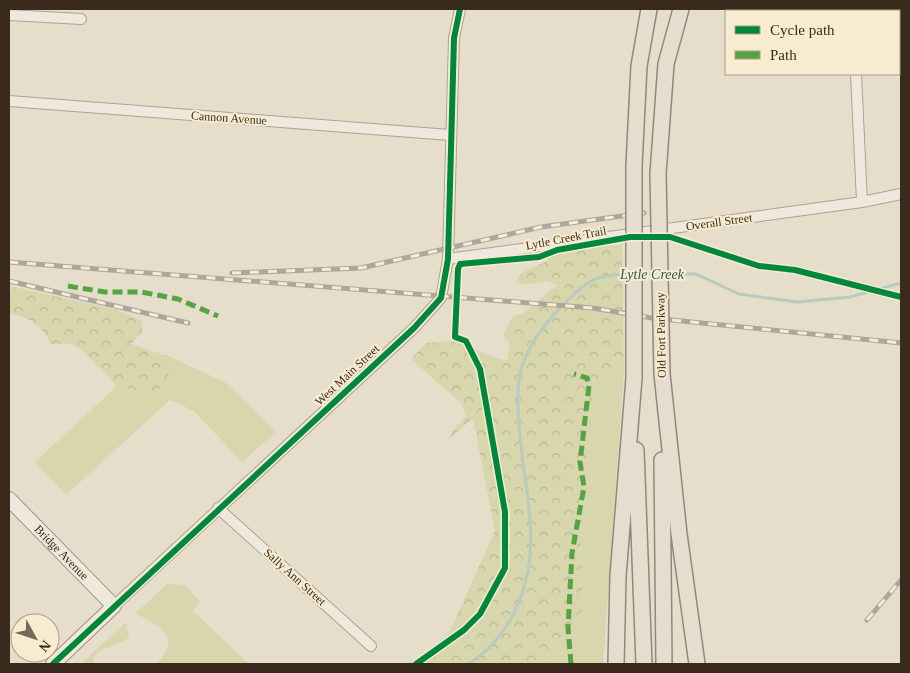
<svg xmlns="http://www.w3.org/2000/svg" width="910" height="673" viewBox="0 0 910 673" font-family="'Times New Roman',serif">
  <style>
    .grass { fill: #d7d6ac }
    .forest { fill: url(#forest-crowns) }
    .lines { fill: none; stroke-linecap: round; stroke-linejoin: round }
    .stream { stroke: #b7cbbe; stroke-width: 3 }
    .street-casing { stroke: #aba295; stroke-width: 12 }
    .secondary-casing { stroke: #9b9284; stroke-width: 16 }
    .primary-casing { stroke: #90887b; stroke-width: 18 }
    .street { stroke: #eee8dd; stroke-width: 10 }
    .secondary { stroke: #eee8dd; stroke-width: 14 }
    .primary { stroke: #e5dece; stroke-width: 15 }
    .rail-casing { stroke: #aca79e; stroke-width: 5 }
    .rail { stroke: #f8ecd0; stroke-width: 3; stroke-dasharray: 9; stroke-linecap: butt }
    .primary-bridge-casing { stroke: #90887b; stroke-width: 18; stroke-linecap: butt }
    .primary-bridge { stroke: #e5dece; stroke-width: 15 }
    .quiet { stroke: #54a441; stroke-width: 5; stroke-dasharray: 10 5; stroke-linecap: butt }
    .cycleway-casing { stroke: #f8ecd0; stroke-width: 9 }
    .cycleway { stroke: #00873e; stroke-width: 6 }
    .labels { text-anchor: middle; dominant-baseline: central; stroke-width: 4; stroke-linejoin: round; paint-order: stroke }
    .street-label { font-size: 12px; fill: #3a2a1c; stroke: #f8ecd0 }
    .water-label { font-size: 14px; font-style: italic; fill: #2a5b58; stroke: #f8ecd0 }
  </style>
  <defs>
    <pattern id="forest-crowns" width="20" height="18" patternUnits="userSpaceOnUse" patternTransform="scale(1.25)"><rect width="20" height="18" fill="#d7d6ac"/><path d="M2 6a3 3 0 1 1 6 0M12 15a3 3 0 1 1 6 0" fill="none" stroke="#b9b893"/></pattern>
  </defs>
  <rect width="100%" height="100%" fill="#e6decb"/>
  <!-- grass -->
  <path class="grass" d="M171 357 226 383 276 432 242 462 194 411 170 400 66 495 35 462 117 386 138 391 171 369Z
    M624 370 603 664H535L543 661 583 611 581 537 594 380Z
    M167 584 185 585 200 602 193 611 249 664H156C184 635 158 627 136 613Z
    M126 622 129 638 100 651 94 657V664H81Z"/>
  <!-- forest -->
  <path class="forest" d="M598 233 613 246 622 244 624 370 594 381 581 537 583 611 543 661 535 664H407L435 646 450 631 495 531 473 418 448 440 451 433 466 416 461 403 411 359 426 343C438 342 450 340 462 343 477 347 492 360 507 360L510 343 503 335 513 316 522 314 557 285 547 281 523 285 518 281 520 274 547 261 566 237Z
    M9 286 117 310 142 321V332L131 344 171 357C172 372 167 381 156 392L138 391 117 386 82 350 71 344H51C41 324 30 317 9 314Z"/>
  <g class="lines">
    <!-- stream -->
    <path class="stream" d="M639 274H655
      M664 274H696L739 294 797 302 850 297 901 283
      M467 664C486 655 503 634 513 615 546 551 524 494 519 426 518 407 516 384 522 366 530 344 546 322 562 306 586 281 595 274 630 274"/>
    <defs>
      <path id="street" d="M781 9 786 11
        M9 15 81 19
        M856 74 862 202
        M9 101 450 135
        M448 259 862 202 901 194
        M218 508 371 646
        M114 606 414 328 441 298 448 259 454 38 460 9"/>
      <g id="secondary">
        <path id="s1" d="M9 499 114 606 53 664"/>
      </g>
      <path id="primary" d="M634 166 639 66 649 9
        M658 174 666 64 681 9
        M662 374 679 534 697 664
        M636 450 644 664
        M662 460 664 664
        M616 664 618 576 634 378"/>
    </defs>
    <!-- street casing -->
    <use href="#street" class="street-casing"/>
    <!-- secondary casing -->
    <use href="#secondary" class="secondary-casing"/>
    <!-- primary casing -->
    <use href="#primary" class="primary-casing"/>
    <!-- street -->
    <use href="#street" class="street"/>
    <!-- secondary -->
    <use href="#secondary" class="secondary"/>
    <!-- primary -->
    <use href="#primary" class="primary"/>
    <defs>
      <path id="rail" d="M9 262 593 308 652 318 901 343
        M232 273 361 268 541 227 644 213
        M9 281 188 323
        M867 620 901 580"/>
    </defs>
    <!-- rail casing -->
    <use href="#rail" class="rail-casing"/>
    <!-- rail -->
    <use href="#rail" class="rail"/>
    <defs>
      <path id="primary-bridge" d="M658 174 662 374
        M634 378V166"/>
    </defs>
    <!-- primary-bridge casing -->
    <use href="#primary-bridge" class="primary-bridge-casing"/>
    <!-- primary-bridge -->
    <use href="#primary-bridge" class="primary-bridge"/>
    <!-- quiet -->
    <path class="quiet" d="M68 286 105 292H141L178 299 218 316
      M571 664 568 628 572 553 584 487 580 462 589 386 587 378 574 374"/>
    <defs>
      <path id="cycleway" d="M53 664 414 328 441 298 448 259 454 38 460 9
        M416 664 464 630 480 614 505 568V512L480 369 466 341 455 337 458 269 460 264 539 257 557 250 630 237H670L759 266 795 270 901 297"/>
    </defs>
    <!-- cycleway casing -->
    <use href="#cycleway" class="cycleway-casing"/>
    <!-- cycleway -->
    <use href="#cycleway" class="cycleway"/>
  </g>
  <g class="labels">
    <!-- street labels -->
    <g class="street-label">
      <text transform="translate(229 118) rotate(4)">Cannon Avenue</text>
      <text transform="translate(719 222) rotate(-8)">Overall Street</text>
      <text transform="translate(566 238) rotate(-11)">Lytle Creek Trail</text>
      <text transform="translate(661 335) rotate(-91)">Old Fort Parkway</text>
      <text transform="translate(347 375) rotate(-43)">West Main Street</text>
      <text stroke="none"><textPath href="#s1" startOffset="75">Bridge Avenue</textPath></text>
      <text transform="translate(295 577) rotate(42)">Sally Ann Street</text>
    </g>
    <!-- water labels -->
    <g class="water-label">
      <text x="652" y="274">Lytle Creek</text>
    </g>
  </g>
  <!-- border -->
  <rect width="910" height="673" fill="none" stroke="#3a2a1c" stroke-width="20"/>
  <!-- legend -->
  <rect x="725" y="10" width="175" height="65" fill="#f8ecd0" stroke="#ac9e88"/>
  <rect x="735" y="26" width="25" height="8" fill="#00873e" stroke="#ac9e88"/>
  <text x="770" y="35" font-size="15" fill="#3a2a1c">Cycle path</text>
  <rect x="735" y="51" width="25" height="8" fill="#54a441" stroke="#ac9e88"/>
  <text x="770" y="60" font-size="15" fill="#3a2a1c">Path</text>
  <!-- north arrow -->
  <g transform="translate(35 638) rotate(130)"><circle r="24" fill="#f8ecd0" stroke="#ac9e88"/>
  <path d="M0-4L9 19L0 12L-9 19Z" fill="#766959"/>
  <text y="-8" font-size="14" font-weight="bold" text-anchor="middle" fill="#3a2a1c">N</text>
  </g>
</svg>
